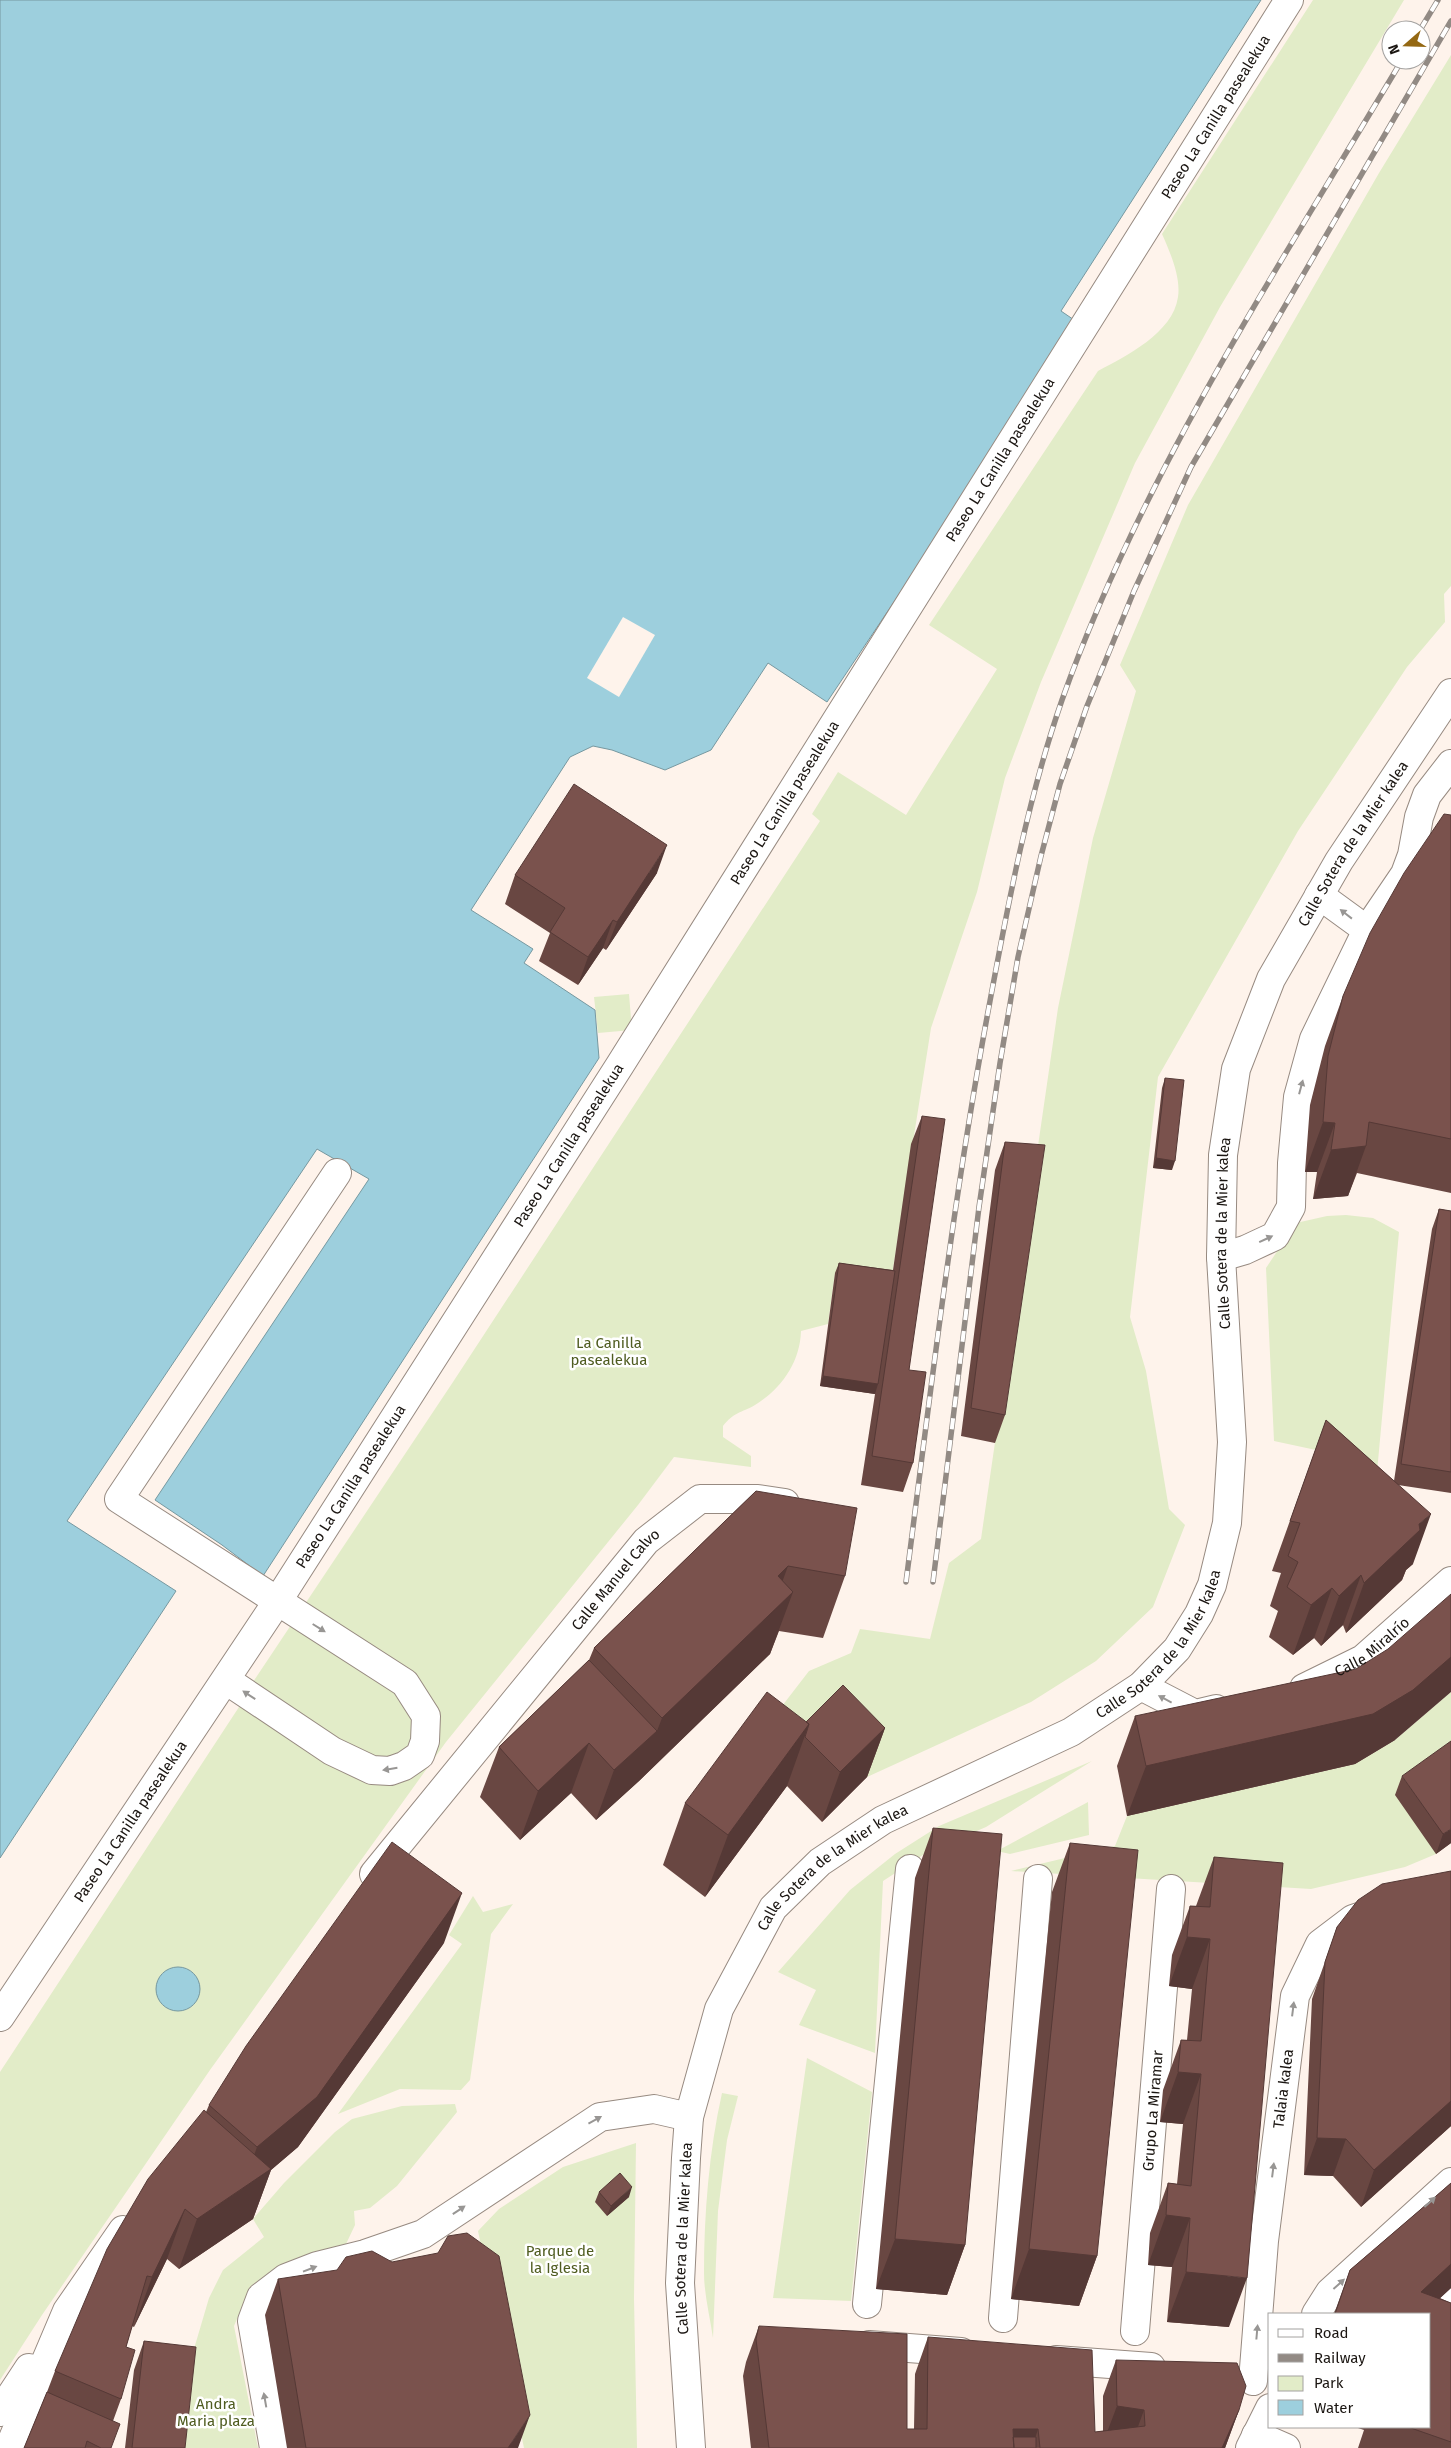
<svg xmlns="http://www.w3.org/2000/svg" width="1451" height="2448" viewBox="0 0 1451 2448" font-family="'Fira Sans',sans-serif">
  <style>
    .green { fill: #e2ecc8 }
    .water { fill: #9dcfdd; stroke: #7698a0 }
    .pier { fill: #fef3eb }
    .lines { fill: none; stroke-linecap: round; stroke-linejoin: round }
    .minor-casing { stroke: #978a81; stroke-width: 30 }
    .minor { stroke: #fff; stroke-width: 28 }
    .rail-casing { stroke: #928a84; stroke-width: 5.5 }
    .rail { stroke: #fff; stroke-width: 4; stroke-dasharray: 11; stroke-linecap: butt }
    .wall { fill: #694742 }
    .shaded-wall { fill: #553936 }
    .building { fill: #7a524d; stroke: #553936 }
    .oneway { fill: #989694 }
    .labels { text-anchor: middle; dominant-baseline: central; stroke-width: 5; stroke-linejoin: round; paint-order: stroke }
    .street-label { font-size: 15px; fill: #1b1612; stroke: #fff }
    .park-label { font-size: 15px; fill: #4f5c20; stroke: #fff }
  </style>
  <rect width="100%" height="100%" fill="#fef3eb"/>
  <!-- green -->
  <path class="green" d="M1313 0H1404L1220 307 1135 463 1041 682 1005 778 977 892 931 1028 891 1281 835 1273 828 1324 801 1331C800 1363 781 1389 755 1405 741 1413 734 1412 723 1426V1437L751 1456V1467L674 1457 638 1505 446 1742 210 2070 42 2315 0 2380V2072L239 1707 253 1682 453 1382 820 821 812 814 838 772 906 815 997 669 929 625 1098 371C1126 356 1173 333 1178 297 1181 277 1170 252 1162 234Z
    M1451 55V586L1444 594 1445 622 1407 667 1298 831 1158 1077 1130 1317 1146 1371 1169 1509 1185 1525 1153 1607 1096 1661 1031 1702 867 1777 745 1754 809 1671 851 1653 860 1629 930 1639 949 1563 981 1539 1058 1008 1093 838 1136 691 1120 665 1188 505 1379 173Z
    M629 994 632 1030 598 1033 594 997Z
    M1346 1215 1373 1218 1399 1232 1375 1494 1316 1450 1274 1441 1266 1268 1296 1223 1327 1216Z
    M1451 1692V1756L1436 1854 1405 1867 1311 1889 1011 1871 1115 1846 1127 1816 1355 1764 1395 1740Z
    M1092 1761 986 1827 926 1853 883 1881 875 2053 799 2025 816 1990 778 1972 850 1890 895 1854 939 1826Z
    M1088 1802 1089 1835 1010 1854 997 1851Z
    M473 1896 483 1912 513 1904 491 1934 470 2080 461 2090 400 2089 338 2114 462 1944 449 1935Z
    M807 2058 872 2092 851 2301 773 2298Z
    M722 2093 738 2096 727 2140 718 2211 713 2338C710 2317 704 2294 704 2273 704 2214 709 2151 722 2093Z
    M455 2104 457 2112 397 2186 370 2208 354 2211 355 2225 346 2244 305 2255 278 2266 251 2286 234 2326 258 2448H178L186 2376 209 2298 223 2270 264 2237 253 2219 284 2183 335 2132 352 2119 402 2106Z
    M636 2143 634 2298 637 2448H524L478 2231 499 2209 563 2167Z"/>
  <!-- water -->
  <path class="water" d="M0 0H1261L1061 311 1080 324 827 702 768 663 711 750 665 770 612 750 593 746 570 757 471 910 533 949 524 963 595 1010 599 1058 263 1576 222 1545 155 1500 369 1179 317 1149 67 1521 176 1591 0 1858Z
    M156 1989a22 22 0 1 1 44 0a22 22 0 1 1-44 0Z"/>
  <!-- pier -->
  <path class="pier" d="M623 617 655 635 619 697 587 678Z"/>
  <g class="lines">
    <defs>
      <g id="minor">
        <path d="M1367 930 1405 874 1412 855 1419 817 1427 795 1451 764"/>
        <path d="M1221 1257 1245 1250 1275 1236 1291 1207 1292 1163 1298 1097 1314 1039 1367 930 1319 895"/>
        <path d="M226 1680 332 1751 372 1770 390 1771 404 1766 420 1755 425 1741 426 1716 405 1683 119 1499 337 1173"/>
        <path d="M1141 1686 1195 1714 1216 1709"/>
        <path id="s1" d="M1304 1688 1363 1659 1451 1581"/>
        <path id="s2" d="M374 1874 646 1541 700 1499H758L785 1503"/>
        <path id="s3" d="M0 2017 277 1602 620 1065 1289 0"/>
        <path d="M1441 2297 1451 2302"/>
        <path d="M867 2304 910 1869"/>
        <path d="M1316 2314 1330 2292 1451 2182"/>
        <path d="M1003 2318 1038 1879"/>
        <path id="s4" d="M1135 2331 1171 1889"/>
        <path d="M869 2345 961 2352"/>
        <path d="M1056 2360 1151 2367"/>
        <path id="s5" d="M1253 2381 1264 2241 1295 1996 1320 1944 1353 1919 1365 1915"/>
        <path d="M0 2412 29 2368"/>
        <path d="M1256 2435 1286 2448"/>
        <path d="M9 2448 67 2311 123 2230"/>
        <path d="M274 2448 252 2321 261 2297 286 2278 317 2266 365 2254 423 2234 600 2117 654 2109 689 2117"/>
        <path id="s6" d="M691 2448 680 2283 686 2158 689 2117 719 2009 773 1908 820 1862 883 1820 1071 1732 1141 1686 1177 1649 1199 1614 1212 1585 1227 1523 1232 1442 1221 1257 1223 1155 1236 1069 1271 979 1339 861 1451 693"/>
        <path d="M1250 2448 1270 2408"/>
      </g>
    </defs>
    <!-- minor casing -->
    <use href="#minor" class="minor-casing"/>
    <!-- minor -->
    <use href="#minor" class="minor"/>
    <defs>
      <path id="rail" d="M1420 30 1438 0
        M906 1582C931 1388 954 1193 990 1001 1009 899 1028 798 1062 700 1143 472 1279 267 1402 60
        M933 1582 979 1207 1000 1063 1018 957 1041 856 1060 784 1087 706 1134 591 1191 467 1451 21"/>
    </defs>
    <!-- rail casing -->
    <use href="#rail" class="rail-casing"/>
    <!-- rail -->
    <use href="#rail" class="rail"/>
  </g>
  <!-- wall -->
  <path class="wall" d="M1451 815V1193L1357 1173 1348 1196 1313 1199 1317 1172H1305L1310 1105 1325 1046 1343 996Z
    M657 873 606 950 603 948 578 985 539 961 550 933 505 904 515 875Z
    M1165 1078 1172 1170 1153 1168 1162 1088Z
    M922 1116 909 1370 913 1463 903 1492 861 1485 875 1394 820 1386 835 1273 839 1263 893 1270 911 1144Z
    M1005 1142V1415L995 1443 961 1436 995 1170Z
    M1439 1209 1451 1211V1493L1398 1485 1413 1564 1406 1570 1402 1580 1346 1633 1343 1625 1321 1646 1314 1638 1293 1655 1269 1637 1278 1611 1270 1606 1281 1573 1272 1571 1326 1420 1394 1481 1432 1229Z
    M756 1491 845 1576 823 1638 779 1631 770 1654 639 1781 596 1820 571 1793 520 1840 480 1797 499 1747 589 1660 594 1648Z
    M1135 1716 1395 1740 1355 1764 1127 1816 1117 1766Z
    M806 1722 885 1728 867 1777 822 1822 787 1786 705 1897 663 1865 685 1803Z
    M1402 1776 1451 1843 1436 1854 1395 1795Z
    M933 1828 965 2245 947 2295 876 2289 915 1878Z
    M1070 1843 1097 2256 1079 2306 1011 2299 1052 1892Z
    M1214 1857 1229 2327 1167 2322 1172 2267 1148 2265 1150 2233 1168 2183 1177 2184 1183 2124 1160 2122 1163 2090 1181 2040H1187L1192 1989 1169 1986 1172 1955 1190 1906H1196Z
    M1451 1871V2126L1361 2207 1333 2176 1304 2175 1312 1999 1337 1927Z
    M444 1943 298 2147 271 2170 253 2219 179 2269 167 2259 134 2327 132 2326 126 2347 121 2399 113 2421 111 2448H24L47 2392 55 2371 206 2112 209 2105Z
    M1451 2183V2288L1440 2298 1451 2303V2448H1358L1364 2430 1355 2427H1430V2314H1334L1350 2270 1420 2210Z
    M599 2192 629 2197 607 2216 595 2202Z
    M278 2279 518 2448H287L265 2315Z
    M759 2326 907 2429H914L915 2374 928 2337 1095 2432 1103 2431V2396L1116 2360 1239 2410 1225 2448H751L743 2376 746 2362Z
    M144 2341 185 2448H125L134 2370Z"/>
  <!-- shaded-wall -->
  <path class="shaded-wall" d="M667 845 657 873 606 950 617 922Z
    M613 920 603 948 578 985 588 957Z
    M1323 1122 1335 1123 1317 1172H1305Z
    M1366 1146 1348 1196 1313 1199 1331 1150Z
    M1156 1158 1175 1161 1172 1170 1153 1168Z
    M823 1376 878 1384 875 1394 820 1386Z
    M1431 1514 1413 1564 1406 1570 1402 1580 1346 1633 1364 1583 1419 1524Z
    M788 1566 771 1613 793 1592 770 1654 639 1781 596 1820 614 1770 657 1731 662 1718 778 1576Z
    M1361 1575 1343 1625 1321 1646 1339 1596Z
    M1332 1588 1314 1638 1293 1655 1311 1605Z
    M1451 1657V1692L1395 1740 1355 1764 1127 1816 1146 1766Z
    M809 1724 787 1786 705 1897 728 1835Z
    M885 1728 867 1777 822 1822 840 1772Z
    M589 1743 571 1793 520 1840 538 1791Z
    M1451 1829V1843L1436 1854 1443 1834Z
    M462 1893 444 1943 298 2147 271 2170 253 2219 179 2269 197 2219 242 2189 257 2147Z
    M1187 1937 1210 1939 1192 1989 1169 1986Z
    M1178 2072 1201 2074 1183 2124 1160 2122Z
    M1451 2101V2126L1361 2207 1374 2170Z
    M1317 2138 1346 2139 1333 2176 1304 2175Z
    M632 2187 629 2197 607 2216 611 2206Z
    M185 2209 167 2259 134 2327 152 2277Z
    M1166 2215 1190 2218 1172 2267 1148 2265Z
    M895 2239 965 2245 947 2295 876 2289Z
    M1029 2249 1097 2256 1079 2306 1011 2299Z
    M1451 2264V2288L1423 2314 1421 2292Z
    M1186 2272 1247 2278 1229 2327 1167 2322Z
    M1117 2406 1144 2410 1131 2446 1103 2443Z
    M1239 2410 1225 2448H1222Z
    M530 2415 518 2448H508Z
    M1013 2429H1038L1032 2448H1010Z"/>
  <!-- building -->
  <path class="building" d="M574 784 667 845 617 922 613 920 588 957 550 932 565 908 515 875Z
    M1444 814 1451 815V1139L1369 1122 1366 1146 1331 1150 1335 1123 1323 1122 1328 1056 1343 996 1370 933 1404 873Z
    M1165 1078 1184 1080 1175 1161 1156 1158Z
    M922 1116 945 1119 909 1370 926 1372 913 1463 872 1456Z
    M1005 1142 1045 1145 1005 1415 971 1408Z
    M1439 1209 1451 1211V1472L1401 1464Z
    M839 1263 895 1271 878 1384 823 1376Z
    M1326 1420 1431 1514 1419 1524 1420 1530 1364 1583 1361 1575 1339 1596 1332 1588 1311 1605 1287 1587 1298 1562 1288 1556 1300 1523 1290 1521Z
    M756 1491 857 1508 845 1576 788 1566 778 1576 793 1592 662 1718 594 1648Z
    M1451 1594V1657L1413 1690 1373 1714 1146 1766 1135 1716 1356 1669 1388 1649Z
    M589 1660 657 1731 614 1770 589 1743 538 1791 499 1747Z
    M843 1685 885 1728 840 1772 805 1737 809 1724 806 1722Z
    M767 1692 809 1724 728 1835 685 1803Z
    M1451 1741V1829L1443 1834 1402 1776Z
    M933 1828 1002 1834 965 2245 895 2239Z
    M392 1842 462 1893 317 2097 257 2147 209 2105 246 2046Z
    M1070 1843 1138 1850 1097 2256 1029 2249Z
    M1214 1857 1283 1863 1247 2278 1186 2272 1190 2218 1166 2215 1168 2183 1191 2186 1201 2074 1178 2072 1181 2040 1201 2041 1210 1939 1187 1937 1190 1906 1210 1907Z
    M1451 1871V2101L1374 2170 1346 2139 1317 2138 1325 1962 1337 1927 1358 1900 1382 1884Z
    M204 2110 271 2169 197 2219 185 2209 152 2277 147 2276 126 2347 135 2350 121 2399 55 2371 107 2249 148 2179Z
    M620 2173 632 2187 611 2206 599 2192Z
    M1451 2183V2264L1421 2292 1451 2303V2442L1408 2427H1430V2314H1335L1350 2270 1420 2210Z
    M467 2233 499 2256 530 2415 508 2448H306L278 2279 337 2270 346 2257 372 2251 392 2262 438 2253 448 2236Z
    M759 2326 907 2334V2429H927L928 2337 1092 2350 1095 2432 1145 2426 1144 2410 1117 2406 1116 2360 1237 2363 1246 2386 1239 2410 1222 2448H1040L1038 2429H1013L1014 2448H769L756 2339Z
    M144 2341 196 2347 185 2448H132Z
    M47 2392 120 2424 111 2448H101L87 2441 85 2448H24Z
    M1013 2437H1036V2448H1014Z"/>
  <!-- one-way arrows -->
  <defs><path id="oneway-solid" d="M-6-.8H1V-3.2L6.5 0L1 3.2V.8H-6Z" transform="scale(1.25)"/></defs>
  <g class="oneway">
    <use href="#oneway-solid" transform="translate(1346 914) rotate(-142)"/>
    <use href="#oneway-solid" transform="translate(1301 1087) rotate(-75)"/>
    <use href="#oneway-solid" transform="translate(1266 1239) rotate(-25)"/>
    <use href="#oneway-solid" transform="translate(319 1628) rotate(32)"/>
    <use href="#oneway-solid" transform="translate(249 1695) rotate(-147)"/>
    <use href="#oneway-solid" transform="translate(1165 1699) rotate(-152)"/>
    <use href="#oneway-solid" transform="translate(390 1769) rotate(171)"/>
    <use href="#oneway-solid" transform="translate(1293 2009) rotate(-83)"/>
    <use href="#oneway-solid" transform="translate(595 2120) rotate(-29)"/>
    <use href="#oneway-solid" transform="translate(1273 2170) rotate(-83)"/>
    <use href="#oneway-solid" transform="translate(1430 2202) rotate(-42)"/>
    <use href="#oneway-solid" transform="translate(459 2210) rotate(-34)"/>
    <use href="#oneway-solid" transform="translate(310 2269) rotate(-21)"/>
    <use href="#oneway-solid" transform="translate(1339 2284) rotate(-42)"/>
    <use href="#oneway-solid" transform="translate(1257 2332) rotate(-85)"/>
    <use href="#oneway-solid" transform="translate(265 2400) rotate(-100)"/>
  </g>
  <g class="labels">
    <!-- street labels -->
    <g class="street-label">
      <text stroke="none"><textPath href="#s3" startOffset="2256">Paseo La Canilla pasealekua</textPath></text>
      <text stroke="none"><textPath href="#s3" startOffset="1851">Paseo La Canilla pasealekua</textPath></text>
      <text stroke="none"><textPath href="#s3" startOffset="1446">Paseo La Canilla pasealekua</textPath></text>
      <text stroke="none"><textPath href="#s6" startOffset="1890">Calle Sotera de la Mier kalea</textPath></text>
      <text stroke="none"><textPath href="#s3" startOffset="1041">Paseo La Canilla pasealekua</textPath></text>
      <text stroke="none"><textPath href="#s6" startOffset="1470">Calle Sotera de la Mier kalea</textPath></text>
      <text stroke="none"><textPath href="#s3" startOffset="636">Paseo La Canilla pasealekua</textPath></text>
      <text stroke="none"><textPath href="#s2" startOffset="381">Calle Manuel Calvo</textPath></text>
      <text stroke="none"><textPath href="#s6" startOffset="1035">Calle Sotera de la Mier kalea</textPath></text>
      <text stroke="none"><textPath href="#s1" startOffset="80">Calle Miralrío</textPath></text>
      <text stroke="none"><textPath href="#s3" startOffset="235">Paseo La Canilla pasealekua</textPath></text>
      <text stroke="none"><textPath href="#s6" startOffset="630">Calle Sotera de la Mier kalea</textPath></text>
      <text stroke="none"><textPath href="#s5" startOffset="294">Talaia kalea</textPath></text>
      <text stroke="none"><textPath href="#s4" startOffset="221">Grupo La Miramar</textPath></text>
      <text stroke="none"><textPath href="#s6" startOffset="210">Calle Sotera de la Mier kalea</textPath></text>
    </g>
    <!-- park labels -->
    <g class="park-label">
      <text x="609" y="1343">La Canilla<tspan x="609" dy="17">pasealekua</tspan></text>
      <text x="560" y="2251">Parque de<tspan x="560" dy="17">la Iglesia</tspan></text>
      <text x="216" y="2404">Andra<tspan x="216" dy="17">Maria plaza</tspan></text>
    </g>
  </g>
  <!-- legend -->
  <rect x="1268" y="2313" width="162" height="115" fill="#ffffff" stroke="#a4a2a0"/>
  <rect x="1278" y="2329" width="25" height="8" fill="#ffffff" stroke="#a4a2a0"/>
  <text x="1314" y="2338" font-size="15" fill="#1b1612">Road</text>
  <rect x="1278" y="2354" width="25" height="8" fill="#928a84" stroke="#a4a2a0"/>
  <text x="1314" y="2363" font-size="15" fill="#1b1612">Railway</text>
  <rect x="1278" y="2376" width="25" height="15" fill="#e2ecc8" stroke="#a4a2a0"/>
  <text x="1314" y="2388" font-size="15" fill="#1b1612">Park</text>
  <rect x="1278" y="2400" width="25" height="15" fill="#9dcfdd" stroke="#a4a2a0"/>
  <text x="1314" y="2413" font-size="15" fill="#1b1612">Water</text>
  <!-- north arrow -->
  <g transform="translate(1406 45) rotate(250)"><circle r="24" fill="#ffffff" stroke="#a4a2a0"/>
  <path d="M0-4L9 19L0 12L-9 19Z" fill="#946813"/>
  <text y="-8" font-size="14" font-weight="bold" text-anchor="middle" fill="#1b1612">N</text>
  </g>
</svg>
